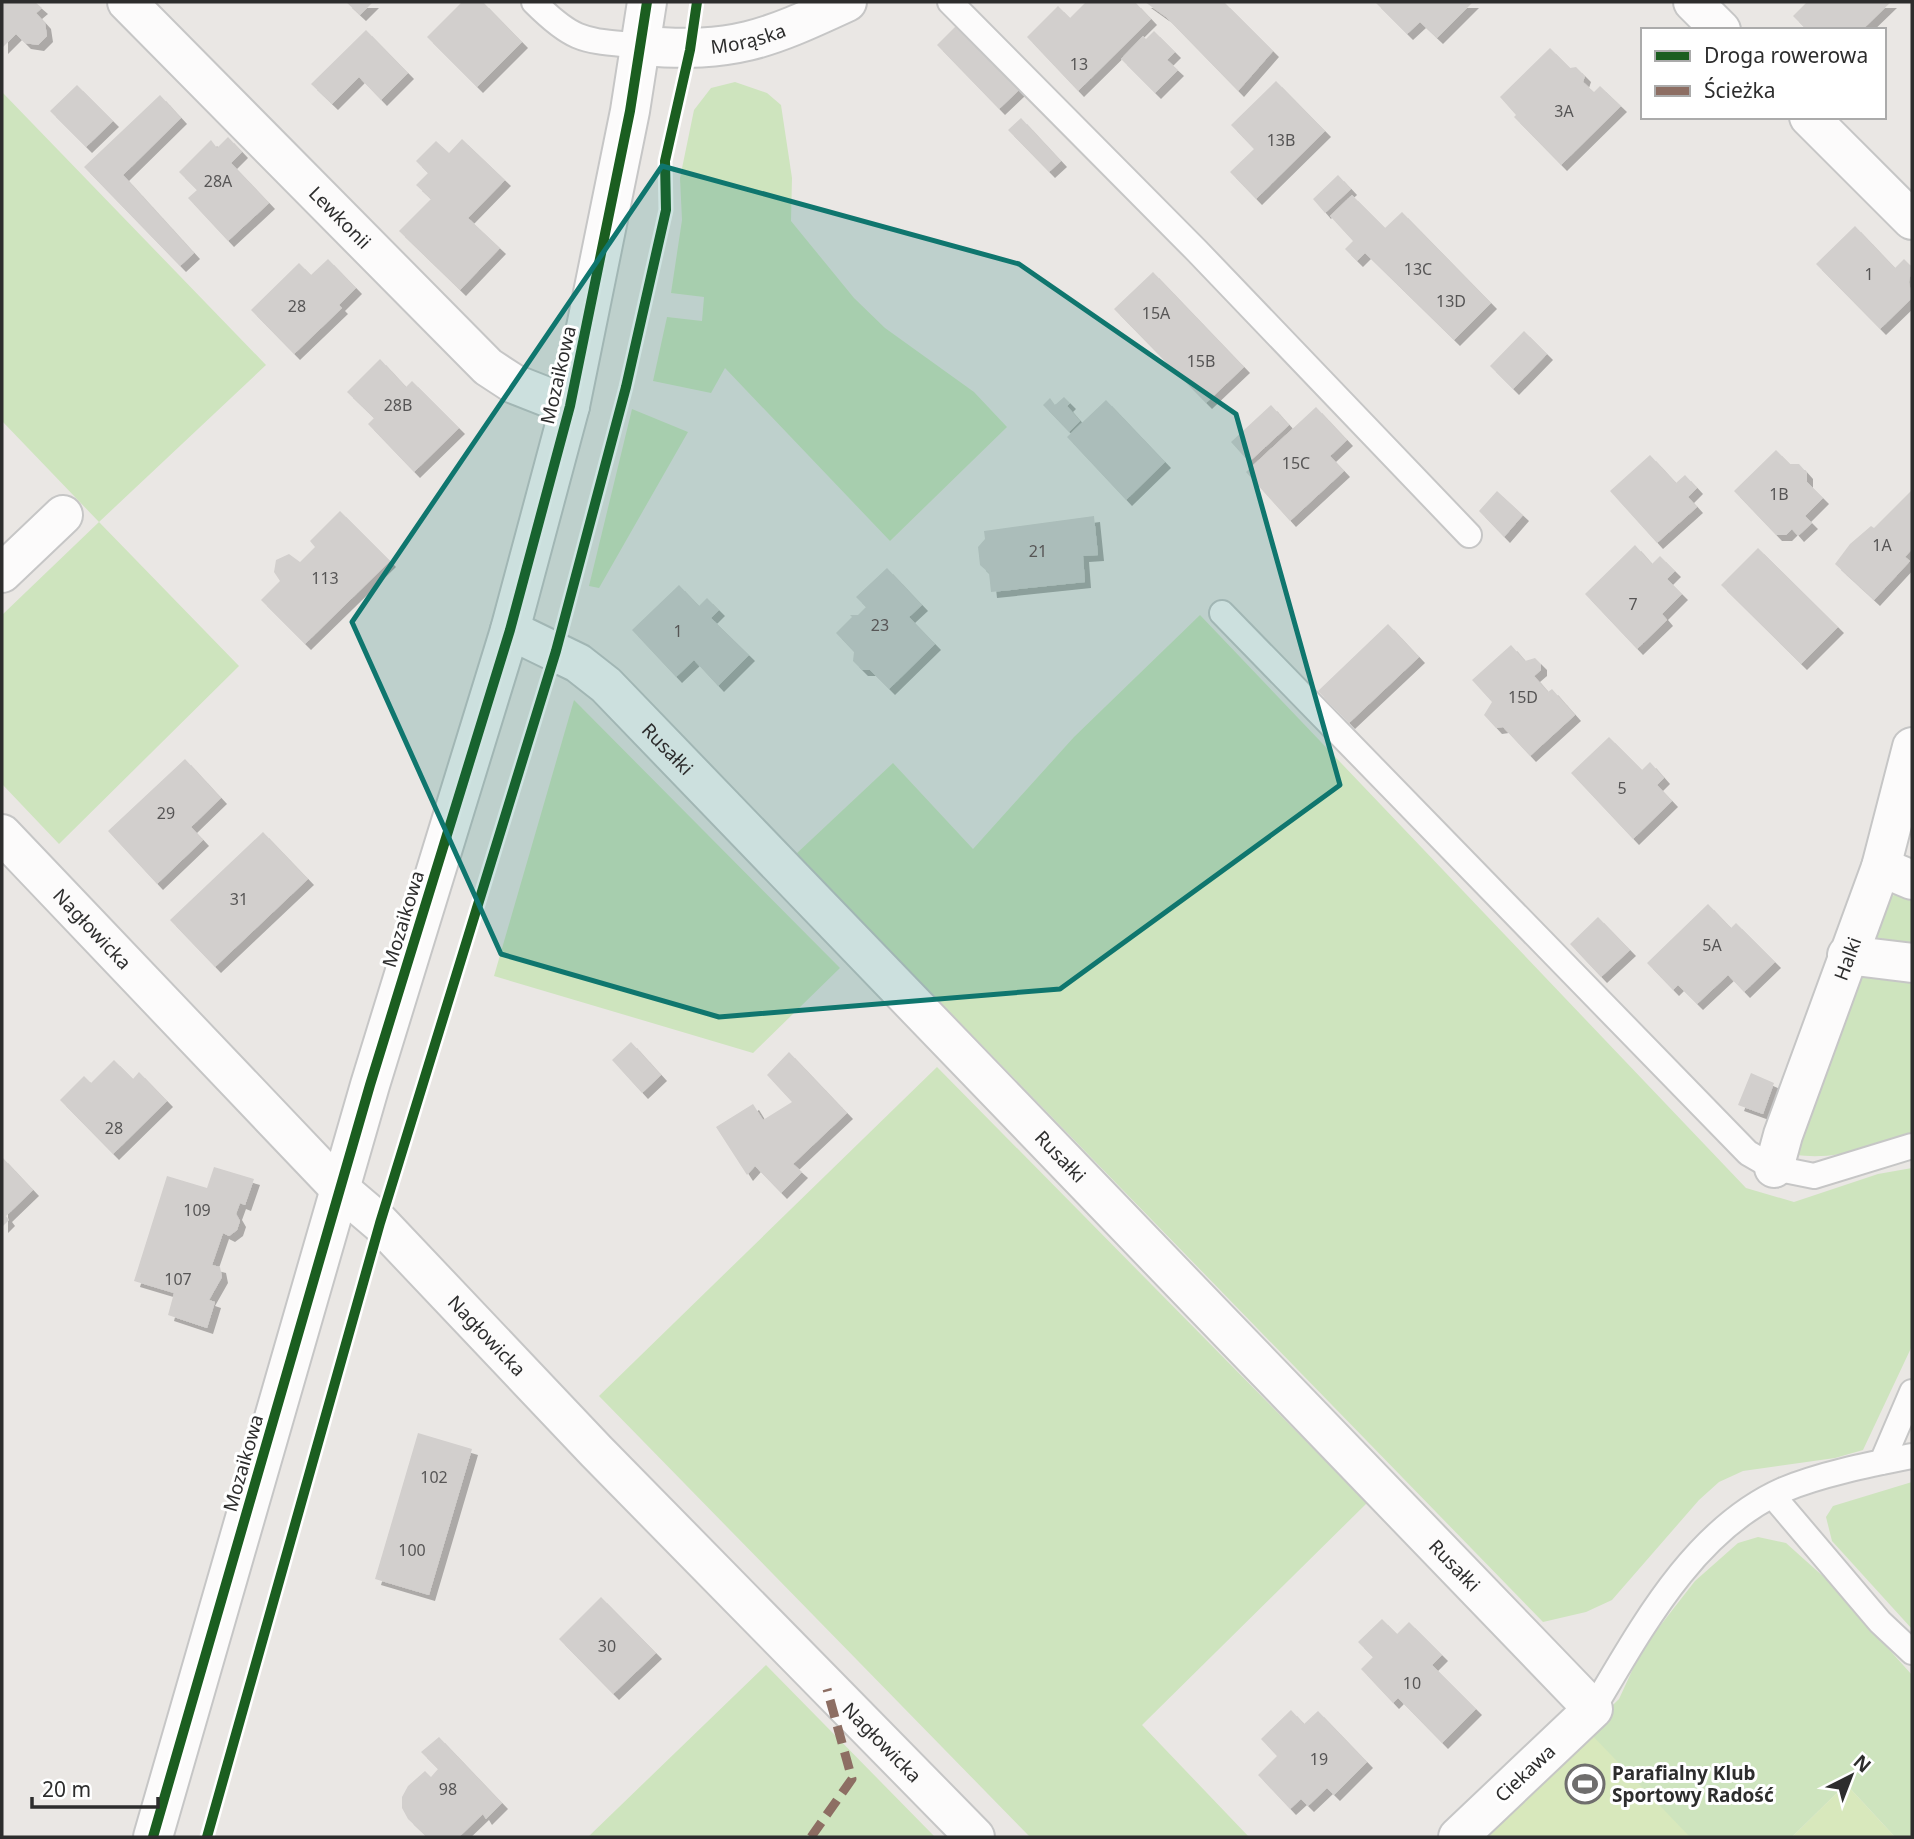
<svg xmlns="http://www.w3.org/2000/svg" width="1914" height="1839" viewBox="0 0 1914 1839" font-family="'Noto Sans',sans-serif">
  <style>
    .green { fill: #cee4be }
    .pitch { fill: #d8e8bc }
    .building { fill: #d2cfcd; filter: url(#shadow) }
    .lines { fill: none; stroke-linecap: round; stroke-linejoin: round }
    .lane-casing { stroke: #c6c6c6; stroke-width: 28 }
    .street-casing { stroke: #c6c6c6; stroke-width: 42 }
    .secondary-casing { stroke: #c6c6c6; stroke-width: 42 }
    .lane { stroke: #fcfbfb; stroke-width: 24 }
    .street { stroke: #fcfbfb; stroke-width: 38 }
    .secondary { stroke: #fcfbfb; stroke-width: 38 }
    .quiet { stroke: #8d6e63; stroke-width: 9; stroke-dasharray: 18 9; stroke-linecap: butt }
    .cycleway-casing { stroke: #fff; stroke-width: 15 }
    .cycleway { stroke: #1b5e20; stroke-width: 10 }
    .marked { fill: #0f766e; fill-opacity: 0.2; stroke: #0f766e; stroke-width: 5; stroke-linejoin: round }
    .labels { text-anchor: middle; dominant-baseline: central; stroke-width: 6; stroke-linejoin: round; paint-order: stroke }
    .number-label { font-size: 16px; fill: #575656 }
    .street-label { font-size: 19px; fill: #2d2d2d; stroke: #fff }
    .poi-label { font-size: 19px; font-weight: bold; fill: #2d2d2d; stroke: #fff; text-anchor: start }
  </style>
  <defs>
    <filter id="shadow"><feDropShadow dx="6" dy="6" stdDeviation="0" flood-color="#0004"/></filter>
  </defs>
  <rect width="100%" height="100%" fill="#eae7e4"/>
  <!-- green -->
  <path class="green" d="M735 82 767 93 781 105 792 178 791 221 854 298 885 328 974 392 1007 427 890 541 725 368 711 393 653 381 667 317 702 321 704 297 671 293 682 220 680 178 694 110 711 88Z
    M2 92 266 365 99 522 239 666 59 844 2 784V615L99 522 2 421Z
    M632 409 688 432 599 588 589 586Z
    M1200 615 1746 1188 1794 1202 1878 1174 1912 1168V1346L1863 1450 1835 1458 1743 1471 1719 1482 1699 1500 1612 1600 1586 1612 1543 1622 796 854 893 763 973 849 1074 737Z
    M574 700 840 968 753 1053 494 976Z
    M1899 894H1912V952L1871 938 1886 897Z
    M1857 975 1912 976V1134C1872 1148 1838 1160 1795 1155Z
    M937 1067 1367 1503 1142 1725 1249 1837H1030L599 1396Z
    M1912 1482V1629L1832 1541 1826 1517 1833 1506Z
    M1758 1537 1786 1543 1825 1578 1912 1675V1837H1895L1846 1784 1792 1837H1478L1619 1699 1642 1649 1695 1581 1738 1543Z
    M766 1665 935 1837H588Z"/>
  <!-- pitch -->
  <path class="pitch" d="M1587 1730 1690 1837H1478Z
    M1846 1784 1895 1837H1792Z"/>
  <!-- building -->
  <path class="building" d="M2 2H35L42 8 36 13 45 23 47 36 38 45 25 43 16 34 2 48Z
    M346 2H373L360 15Z
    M462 2H483L522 42 477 87 427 37Z
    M1086 2H1135L1151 19 1078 91 1027 37 1058 6 1070 18Z
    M1145 2H1224L1273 51 1238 91 1166 17Z
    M1375 2H1473L1437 38 1420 22 1407 34Z
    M1807 2H1891L1862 30H1807L1793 16Z
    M957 25 1019 90 999 109 937 45Z
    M366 30 408 73 381 100 359 77 332 104 311 84Z
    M1154 31 1175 52 1167 60 1178 70 1155 93 1121 59 1143 36 1146 39Z
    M1550 48 1570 68 1576 67 1585 76 1583 82 1594 92 1600 86 1621 106 1561 165 1514 117 1516 115 1500 97Z
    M1276 81 1325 131 1256 199 1230 172 1254 149 1231 125Z
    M77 85 113 121 86 147 50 111Z
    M160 95 181 118 123 175 194 253 180 266 84 167Z
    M1021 118 1061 161 1049 172 1008 130Z
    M228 137 242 152 231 163 269 203 228 241 188 198 197 190 179 172 211 140 217 148Z
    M462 139 505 180 468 218 500 248 460 290 399 231 431 199 416 185 428 173 416 161 436 141 449 153Z
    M1338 175 1351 189 1325 213 1313 199Z
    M1352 195 1385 228 1402 212 1491 303 1454 340 1365 253 1357 261 1345 249 1353 241 1330 216Z
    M1855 226 1895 268 1904 259 1912 267 1909 282 1912 298 1880 329 1816 264Z
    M328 259 356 288 339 305 342 308 294 354 251 310 299 263 311 275Z
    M1153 272 1244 367 1206 403 1114 309Z
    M1524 331 1547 354 1513 389 1490 366Z
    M380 359 406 387 412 381 459 428 414 472 368 424 374 418 347 392Z
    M1064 397 1070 403 1067 406 1080 421 1069 432 1043 405 1050 398 1055 405Z
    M1106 400 1165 462 1126 500 1067 437Z
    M1271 405 1289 425 1249 462 1231 442Z
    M1316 407 1347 440 1330 456 1344 471 1290 521 1246 472Z
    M1776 450 1790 464H1799L1807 473V482L1823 498 1805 516 1812 523 1798 536 1792 529 1786 535H1776L1734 491Z
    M1650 455 1676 483 1685 475 1697 488 1688 497 1697 507 1657 543 1610 491Z
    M1912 490V549L1905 557 1910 561 1874 600 1835 564 1850 544 1871 526 1874 528Z
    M1497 491 1523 515 1504 537 1479 511Z
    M340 511 390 561 305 644 261 600 280 581 274 572 276 560 289 554 300 562 315 547 310 541Z
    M1094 516 1098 555 1083 556 1085 582 991 592 989 573 980 565 978 547 985 539 984 531Z
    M1635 545 1652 564 1660 556 1675 571 1667 579 1682 594 1662 614 1667 620 1637 649 1585 594Z
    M1758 548 1838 627 1801 664 1721 585Z
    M887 568 922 605 909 617 935 644 889 689 870 670H862L853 661 854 652 836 633 852 617 850 615H858L866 607 856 597Z
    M679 585 699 606 707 598 719 610 711 618 749 655 718 686 694 660 676 677 632 630Z
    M1388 624 1419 657 1349 723 1318 691Z
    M1511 645 1525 661 1535 658 1541 664V670L1534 676 1548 692 1552 689 1575 715 1530 756 1503 727 1496 728 1484 715 1492 702 1472 680Z
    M1609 737 1642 770 1650 762 1664 778 1657 785 1672 801 1633 839 1571 773Z
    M185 759 221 798 191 827 203 840 157 884 108 831Z
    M263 832 308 879 215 967 170 920Z
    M1708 904 1731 928 1736 923 1775 962 1744 992 1728 975 1697 1004 1678 985 1673 990 1647 963Z
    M1598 917 1630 950 1601 977 1570 944Z
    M631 1042 661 1075 642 1093 612 1060Z
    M789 1052 847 1113 793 1164 802 1172 781 1193 755 1166 747 1175 716 1127 753 1104 763 1120 792 1102 767 1075Z
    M114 1060 133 1079 139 1072 167 1101 113 1154 60 1100 84 1076 91 1083Z
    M1751 1073 1774 1083 1763 1114 1738 1105Z
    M2 1157 33 1190 6 1216 9 1220 2 1227Z
    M214 1167 254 1179 245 1205 240 1203 236 1214 240 1221 237 1230 229 1236 223 1233 212 1265 220 1267 222 1277 209 1300 215 1302 207 1328 168 1315 174 1293 134 1281 167 1176 207 1188Z
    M418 1433 472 1449 429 1595 375 1579Z
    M601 1597 656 1653 613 1694 559 1639Z
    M1382 1619 1397 1634 1409 1622 1442 1655 1432 1665 1476 1709 1442 1743 1398 1698 1393 1703 1361 1669 1373 1657 1358 1642Z
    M1291 1710 1304 1724 1318 1711 1367 1762 1334 1795 1327 1788 1308 1806 1301 1799 1290 1809 1258 1775 1277 1756 1261 1739Z
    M439 1737 502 1803 486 1819 483 1814 459 1837H427L408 1819 402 1808V1797L408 1786 425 1771 431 1777 438 1769 421 1752Z"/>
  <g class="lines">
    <defs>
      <path id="lane" d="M534 2C576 44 585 40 642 46
        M950 2 1197 251 1469 535
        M1222 613 1748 1153 1774 1168 1814 1176 1912 1146
        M1882 1462 1912 1392
        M1773 1496 1880 1622 1912 1652
        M1593 1709C1641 1629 1693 1530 1783 1490 1821 1474 1872 1464 1912 1456"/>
      <g id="street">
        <path id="s1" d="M127 2 488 367 514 384 570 406"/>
        <path d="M1693 2 1721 30"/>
        <path id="s2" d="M642 46C734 53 765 40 847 2"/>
        <path d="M1809 117 1912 220"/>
        <path d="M2 573 63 515"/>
        <path id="s3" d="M510 630 578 663 606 685 1593 1709 1458 1837"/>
        <path id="s4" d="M2 834 340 1189 380 1223 596 1451 975 1837"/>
        <path d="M1881 867 1912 880"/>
        <path d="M1847 955 1912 963"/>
        <path id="s5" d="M1774 1168 1783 1135 1881 867 1912 747"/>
      </g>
      <path id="secondary" d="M153 1837 370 1085 510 630 570 406 630 111 647 2"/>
    </defs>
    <!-- lane casing -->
    <use href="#lane" class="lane-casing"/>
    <!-- street casing -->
    <use href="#street" class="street-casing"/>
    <!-- secondary casing -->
    <use href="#secondary" class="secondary-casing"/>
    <!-- lane -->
    <use href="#lane" class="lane"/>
    <!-- street -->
    <use href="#street" class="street"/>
    <!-- secondary -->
    <use href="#secondary" class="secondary"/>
    <!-- quiet -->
    <path class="quiet" d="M811 1837 852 1779 827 1689"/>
    <defs>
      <path id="cycleway" d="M153 1837 370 1085 510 630 570 406 630 111 647 2
        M207 1837 380 1223 556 651 626 387 666 210 665 161 690 50 697 2"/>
    </defs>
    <!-- cycleway casing -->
    <use href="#cycleway" class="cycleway-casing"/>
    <!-- cycleway -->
    <use href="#cycleway" class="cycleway"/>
  </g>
  <!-- marked area -->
  <path class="marked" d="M662 166 1019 264 1236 414 1340 785 1060 989 719 1017 501 954 352 622Z"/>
  <!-- icons -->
  <defs>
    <symbol id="stadium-ring" viewBox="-11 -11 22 22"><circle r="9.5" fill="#fff" stroke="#6f6e6d" stroke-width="1.5"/><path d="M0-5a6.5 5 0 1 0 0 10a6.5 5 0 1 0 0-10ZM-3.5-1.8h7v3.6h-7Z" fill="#6f6e6d"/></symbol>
  </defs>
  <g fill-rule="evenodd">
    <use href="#stadium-ring" x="1563" y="1762" width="44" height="44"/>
  </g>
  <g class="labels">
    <!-- number labels -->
    <g class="number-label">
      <text x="1079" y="64">13</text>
      <text x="1564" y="111">3A</text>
      <text x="1281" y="140">13B</text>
      <text x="218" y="181">28A</text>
      <text x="1418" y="269">13C</text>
      <text x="1869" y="274">1</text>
      <text x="1451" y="301">13D</text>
      <text x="297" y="306">28</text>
      <text x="1156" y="313">15A</text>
      <text x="1201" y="361">15B</text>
      <text x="398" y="405">28B</text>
      <text x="1296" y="463">15C</text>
      <text x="1779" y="494">1B</text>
      <text x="1882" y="545">1A</text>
      <text x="1038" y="551">21</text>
      <text x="325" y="578">113</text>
      <text x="1633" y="604">7</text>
      <text x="880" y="625">23</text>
      <text x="678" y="631">1</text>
      <text x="1523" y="697">15D</text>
      <text x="1622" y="788">5</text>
      <text x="166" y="813">29</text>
      <text x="239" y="899">31</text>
      <text x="1712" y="945">5A</text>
      <text x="114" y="1128">28</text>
      <text x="197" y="1210">109</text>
      <text x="178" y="1279">107</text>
      <text x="434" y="1477">102</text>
      <text x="412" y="1550">100</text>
      <text x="607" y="1646">30</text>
      <text x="1412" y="1683">10</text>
      <text x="1319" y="1759">19</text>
      <text x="448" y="1789">98</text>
    </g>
    <!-- street labels -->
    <g class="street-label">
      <text stroke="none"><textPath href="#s2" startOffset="107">Morąska</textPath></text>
      <text stroke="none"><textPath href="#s1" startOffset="303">Lewkonii</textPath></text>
      <text transform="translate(558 375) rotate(-77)">Mozaikowa</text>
      <text stroke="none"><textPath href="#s3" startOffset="200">Rusałki</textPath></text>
      <text transform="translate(403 919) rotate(-73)">Mozaikowa</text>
      <text stroke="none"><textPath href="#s4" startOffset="131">Nagłowicka</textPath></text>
      <text stroke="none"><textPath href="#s5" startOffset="222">Halki</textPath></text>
      <text stroke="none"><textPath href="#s3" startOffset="766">Rusałki</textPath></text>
      <text stroke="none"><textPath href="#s4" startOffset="698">Nagłowicka</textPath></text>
      <text transform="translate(243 1463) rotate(-74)">Mozaikowa</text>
      <text stroke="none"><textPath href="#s3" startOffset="1334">Rusałki</textPath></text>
      <text stroke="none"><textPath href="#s4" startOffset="1265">Nagłowicka</textPath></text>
      <text transform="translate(1525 1773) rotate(-43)">Ciekawa</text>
    </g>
    <!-- poi labels -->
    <g class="poi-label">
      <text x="1612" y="1773">Parafialny Klub<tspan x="1612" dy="22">Sportowy Radość</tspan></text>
    </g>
  </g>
  <!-- border -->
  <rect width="1914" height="1839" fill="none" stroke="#2d2d2d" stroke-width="7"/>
  <!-- legend -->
  <rect x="1641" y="28" width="245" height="91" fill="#ffffff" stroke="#ababab" stroke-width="2"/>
  <rect x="1655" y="51" width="35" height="10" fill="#1b5e20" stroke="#ababab" stroke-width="2"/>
  <text x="1704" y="63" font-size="21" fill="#2d2d2d">Droga rowerowa</text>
  <rect x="1655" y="86" width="35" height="10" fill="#8d6e63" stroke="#ababab" stroke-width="2"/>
  <text x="1704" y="98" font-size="21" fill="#2d2d2d">Ścieżka</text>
  <!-- north arrow -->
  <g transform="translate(1851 1776) rotate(42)" stroke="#ffffff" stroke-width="5" paint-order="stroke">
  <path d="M0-5L12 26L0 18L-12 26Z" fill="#2d2d2d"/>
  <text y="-10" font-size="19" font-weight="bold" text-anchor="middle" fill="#2d2d2d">N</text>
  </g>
  <!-- scale -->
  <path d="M32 1797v10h126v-10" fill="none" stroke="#2d2d2d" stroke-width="3.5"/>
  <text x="42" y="1797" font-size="21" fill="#2d2d2d" stroke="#ffffff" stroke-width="5" paint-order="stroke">20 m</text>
</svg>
